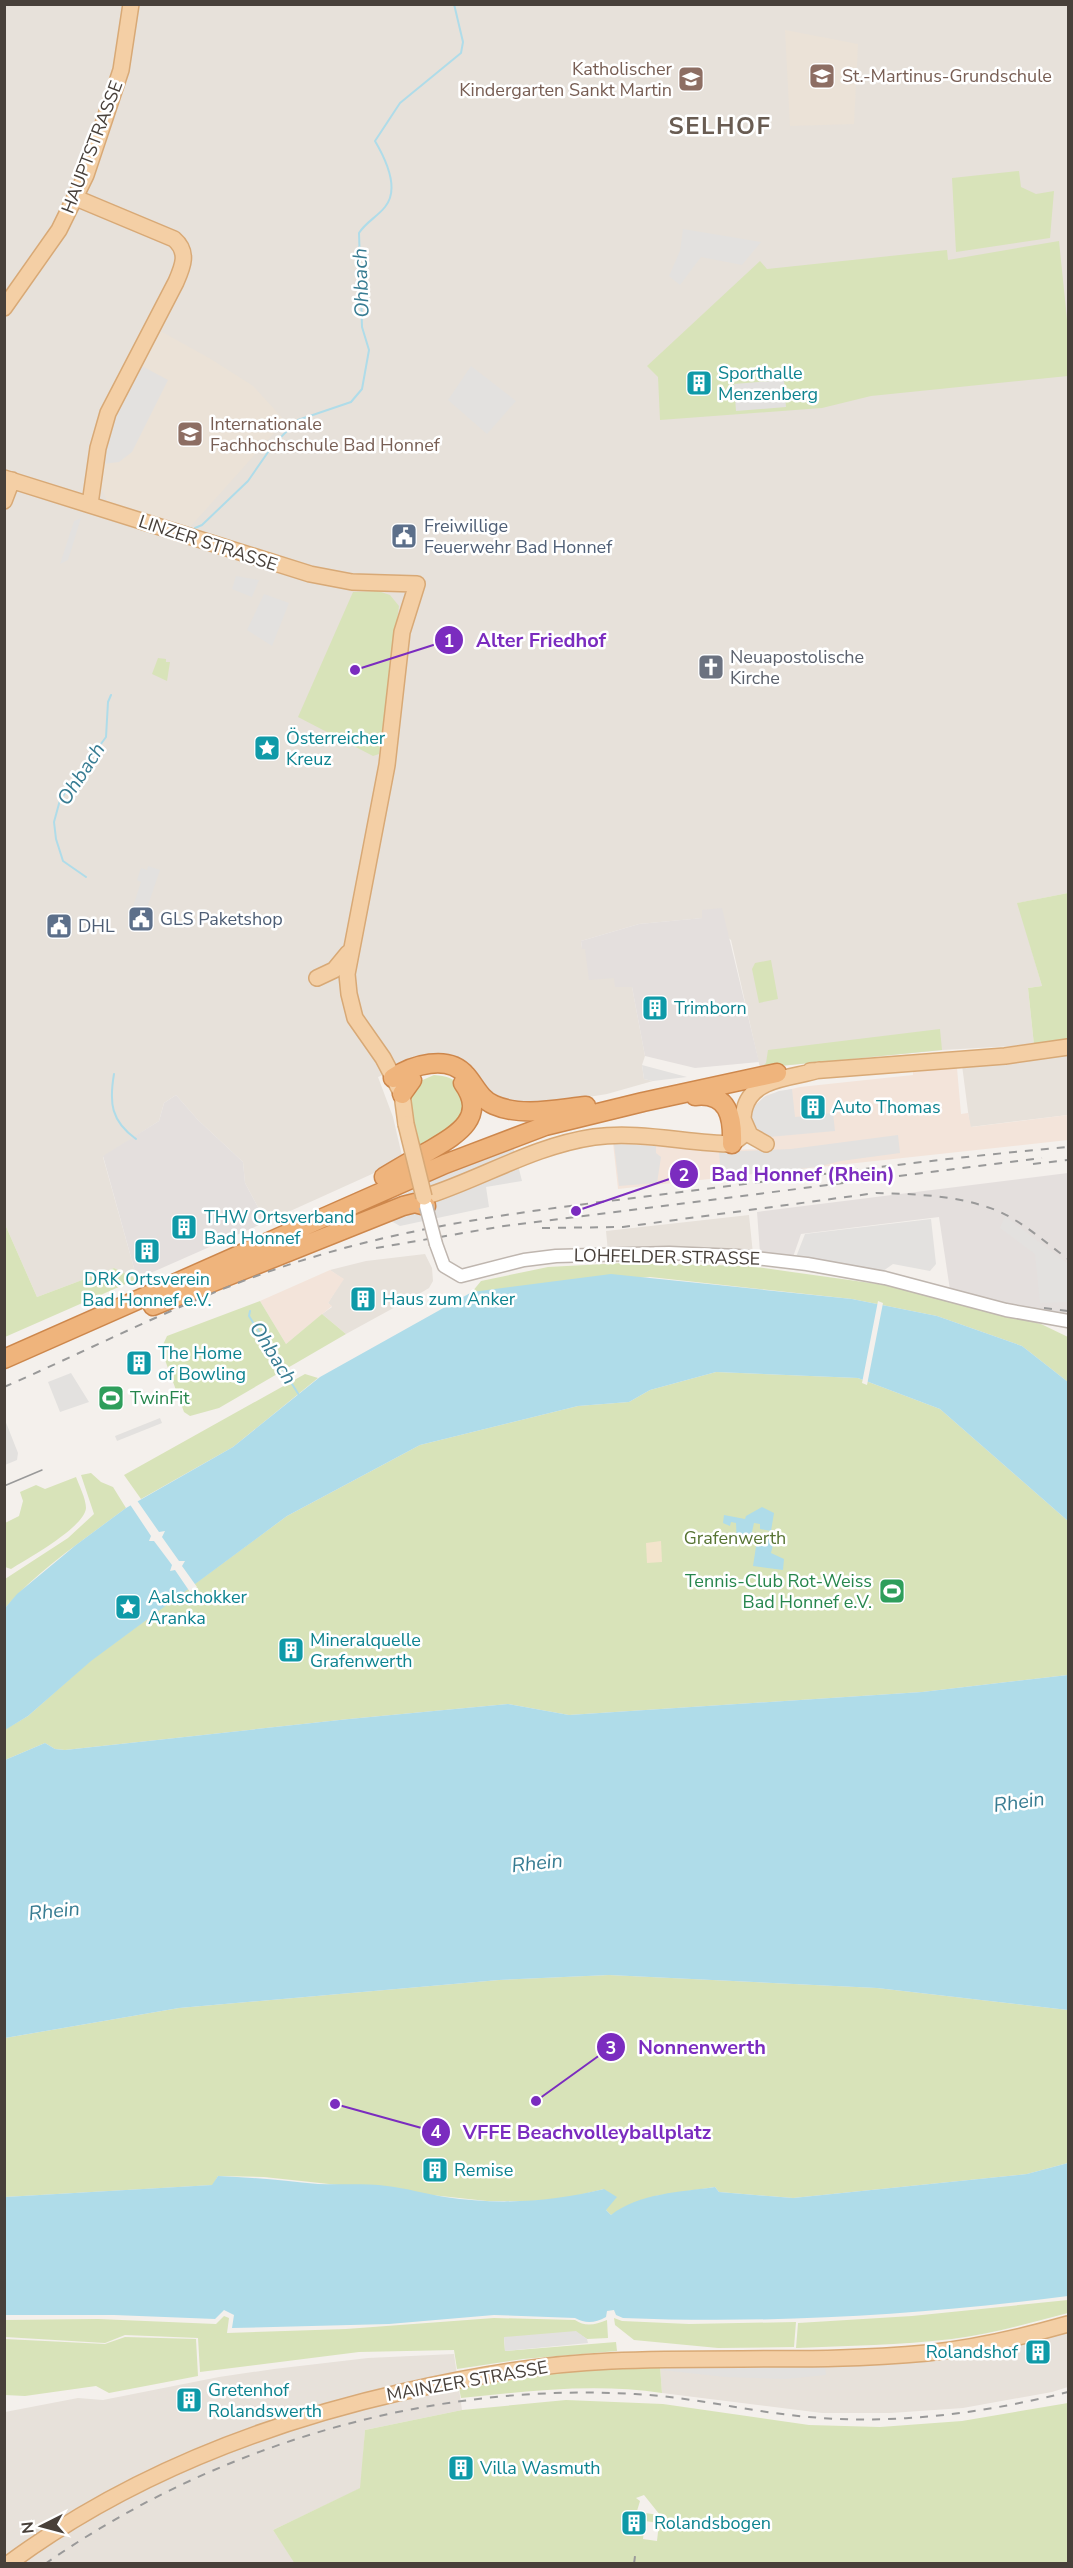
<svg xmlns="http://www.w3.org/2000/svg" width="1073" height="2568" viewBox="0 0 1073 2568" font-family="'Nunito Sans',sans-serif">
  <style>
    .residential { fill: #e7e1da }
    .commercial { fill: #f3e4da }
    .industrial { fill: #e4dfdd }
    .education { fill: #ebe2d7 }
    .green { fill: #d8e3b9; fill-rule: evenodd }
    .sand { fill: #f3e4cc }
    .parking { fill: #e3e1df }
    .water { fill: #afdce9 }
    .pier { fill: #f4f0ec }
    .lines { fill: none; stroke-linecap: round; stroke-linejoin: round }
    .stream { stroke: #afdce9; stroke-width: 2 }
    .minor-casing { stroke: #bfb6af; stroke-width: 15 }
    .major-casing { stroke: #d8a976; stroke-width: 18 }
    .highway-casing { stroke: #cd874c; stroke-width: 21 }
    .minor { stroke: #fff; stroke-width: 12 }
    .major { stroke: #f4cfa5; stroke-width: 15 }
    .highway { stroke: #efb47c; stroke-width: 18 }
    .tram { stroke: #999; stroke-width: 1.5 }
    .rail { stroke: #999; stroke-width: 2; stroke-dasharray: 8 8; stroke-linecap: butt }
    .minor-bridge-casing { stroke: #bfb6af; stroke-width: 15; stroke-linecap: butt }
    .major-bridge-casing { stroke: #d8a976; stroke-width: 18; stroke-linecap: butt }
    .minor-bridge { stroke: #fff; stroke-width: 12 }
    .major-bridge { stroke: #f4cfa5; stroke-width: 15 }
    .labels { text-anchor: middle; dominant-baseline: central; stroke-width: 5; stroke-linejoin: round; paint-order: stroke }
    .education-label { font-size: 18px; fill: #785e54; stroke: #fff; text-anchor: start }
    .street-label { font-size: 18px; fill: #48403a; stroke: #fff }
    .culture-label { font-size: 18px; fill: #0d838f; stroke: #fff; text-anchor: start }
    .service-label { font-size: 18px; fill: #4e5e75; stroke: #fff; text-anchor: start }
    .worship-label { font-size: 18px; fill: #5b616d; stroke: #fff; text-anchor: start }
    .leisure-label { font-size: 18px; fill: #27864d; stroke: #fff; text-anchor: start }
    .park-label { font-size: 18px; fill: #577433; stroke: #fff }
    .water-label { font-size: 20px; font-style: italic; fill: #377c92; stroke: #fff }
    .district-label { font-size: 24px; font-weight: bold; letter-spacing: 1.5px; fill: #695c52; stroke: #fff }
    .leader { fill: none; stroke: #7b2cbf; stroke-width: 2 }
    .callout-dot { fill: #7b2cbf; stroke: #fff; stroke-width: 2 }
    .mark-label { font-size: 18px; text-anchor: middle; font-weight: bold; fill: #fff }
    .callout-label { font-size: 20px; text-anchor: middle; font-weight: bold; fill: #7b2cbf; stroke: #fff; stroke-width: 5; stroke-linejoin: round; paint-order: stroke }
  </style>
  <rect width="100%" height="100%" fill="#f4f0ec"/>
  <!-- residential -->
  <path class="residential" d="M4 5H1068V893L1018 903 1042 986 1028 988 1034 1045 942 1050 760 1068 731 940 703 918 639 924 581 941 582 948H585L603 978H614L632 987 645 1056 642 1065 644 1079 653 1081 607 1094 532 1106 497 1102 432 1056 378 1077 393 1117 403 1160 266 1222 245 1183 243 1162 198 1120 176 1095 164 1103 159 1121 103 1157 137 1279 114 1268 37 1297 4 1222Z
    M1068 1052V1115L970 1127 962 1065Z
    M749 1215 753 1254 608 1252 606 1231Z
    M425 1254 432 1268 433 1281 429 1288 419 1294 346 1334 322 1314 332 1307 328 1303 343 1279 330 1270 366 1261Z
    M1068 2329V2387L1052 2392 963 2408 891 2413H822L662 2393 660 2365 772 2364Z
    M454 2354 462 2410 365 2430 361 2488 273 2530 295 2563 5 2564V2412L78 2398 103 2400 219 2377 274 2369 368 2358Z"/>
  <!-- commercial -->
  <path class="commercial" d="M957 1068 961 1114 968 1113 971 1127 1068 1115V1140L618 1189 613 1143 725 1150 763 1149 762 1135 756 1128 754 1106 767 1095 800 1087 913 1075V1072Z
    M330 1270 344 1279 328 1303 332 1306 286 1344 260 1301Z"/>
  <!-- industrial -->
  <path class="industrial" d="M722 908 759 1062 695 1068 645 1056 632 987H615L614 978 589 980 585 949H582L581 941 639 924 702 918V910Z
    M176 1095 198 1120 243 1162 245 1183 266 1222 137 1279 103 1156 159 1121 164 1103Z
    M1068 1173V1316L1000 1303 950 1290 939 1217 801 1234 793 1257 760 1253 757 1212Z"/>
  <!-- education -->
  <path class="education" d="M785 30 858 44 854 124 790 126Z
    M155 328 209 358 253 386 285 421 190 527 107 501 100 485 104 444Z"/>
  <!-- green -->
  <path class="green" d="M1019 171 1021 187 1036 194 1054 191 1050 238 956 252 952 178Z
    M1059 241 1068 329V376L871 396 822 408 660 420 658 377 647 366 760 261 767 269 947 250 948 260Z
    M378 591 390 595 399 606 379 754 373 756 298 717 353 592Z
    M158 658 166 659V662H170L167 681 152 674Z
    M1068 893V1041L1034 1045 1028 988 1042 986 1017 903Z
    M771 960 778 999 759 1003 752 969 755 963Z
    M940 1029 942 1050 760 1068 766 1063 768 1050Z
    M434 1075C464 1077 465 1092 463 1118L420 1150 412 1121 409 1095 418 1082Z
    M4 1222 37 1297 114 1268 137 1279 5 1337Z
    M623 1263 749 1266 885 1285 1041 1324 1068 1337V1382L1022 1346 937 1316 852 1299 650 1277 472 1292 481 1281 548 1267Z
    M260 1301 286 1344 322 1314 346 1334 219 1408 190 1416 184 1412 161 1349 167 1336Z
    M716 1372 858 1378 940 1409 1068 1521V1675L922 1692 569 1715 508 1704 349 1719 65 1750 55 1749 45 1743 5 1760 4 1730 28 1716 90 1661 287 1516 420 1445 578 1406 629 1402 650 1390Z
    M305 1374 318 1378 233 1447 141 1499 124 1475Z
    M91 1473 101 1482 113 1487 126 1508C85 1539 39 1569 5 1608V1579L68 1538 94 1514 81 1475Z
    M76 1477C79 1485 86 1499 86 1508 85 1527 27 1559 11 1569L5 1567V1523L19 1516 23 1501 20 1492 36 1485 45 1489Z
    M609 1975 877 1988 1068 2010V2163L1027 2174 793 2198 719 2192 715 2187 655 2196 611 2215 606 2210 604 2189 567 2198 533 2201H487L264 2177 218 2176 213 2185 5 2197V2038L179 2008 499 1980Z
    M1068 2300V2313C1030 2323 991 2334 952 2339 900 2345 848 2346 796 2348L798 2323 912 2316Z
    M224 2316 229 2318 227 2333 346 2329 494 2318 575 2320C585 2327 595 2325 607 2320L608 2338 587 2339 576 2332 504 2338 505 2351 616 2342 617 2351 523 2359 457 2369 454 2350 359 2352 200 2372 198 2338 125 2335 105 2343 5 2337 4 2320 98 2319 216 2324Z
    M614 2318 622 2321 689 2324 796 2322 794 2347 718 2348 634 2340 615 2325Z
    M125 2337 196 2339 198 2376 109 2393 96 2386 25 2396 5 2395V2339L105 2344Z
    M660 2365 662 2393C595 2383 528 2391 461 2398L458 2383 523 2372Z
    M566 2400 663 2404 809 2425 880 2427 962 2421 1068 2403V2563L295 2564 273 2530 360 2488 365 2430 462 2410ZM644 2495 660 2515 645 2513 641 2516 637 2511 640 2501 636 2498ZM645 2521 659 2523 657 2541 643 2539Z"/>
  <!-- sand -->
  <path class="sand" d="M661 1541 662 1562 647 1563 646 1543Z"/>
  <!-- parking -->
  <path class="parking" d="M683 229 761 242 742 265 701 257 680 285 669 276 680 251Z
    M138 364 168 380 132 452 119 462 102 464 109 425Z
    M471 366 516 401 487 434 448 400Z
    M784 380 786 407 736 411 734 384Z
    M81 518 68 560 60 564 74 521Z
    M236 576 259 580 252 597 232 589Z
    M264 594 289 603 272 646 247 630Z
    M148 866 160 870 146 911 133 907 141 882 137 880 141 868 147 870Z
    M642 1065 687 1077 653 1081 644 1079Z
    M792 1089 795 1117 833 1113 835 1131 769 1137 759 1132 752 1122V1109L764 1097 779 1091Z
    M898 1135 900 1153 841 1161 817 1167 721 1177 719 1152 791 1149Z
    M614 1144 656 1146V1153L661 1157 657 1183 619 1186Z
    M513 1145 522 1181 486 1187 489 1207 400 1226 391 1221 365 1229 359 1216 425 1184 431 1177Z
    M1005 1216 1068 1264V1302L1040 1303 1035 1254 1000 1228Z
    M931 1219 936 1264 930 1271 893 1264 883 1271 796 1257 805 1234Z
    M71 1373 89 1402 60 1412 48 1382Z
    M160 1418 162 1423 117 1441 115 1436Z
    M5 1420 18 1453 17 1460 5 1465Z
    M576 2331 587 2339 588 2343 505 2351 504 2337Z
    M662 2366H825L826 2375 785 2379 725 2377 662 2370Z"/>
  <!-- water -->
  <path class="water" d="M611 1274 852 1299 937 1316 1022 1346 1068 1382V1521L940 1409 858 1378 716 1372 650 1390 629 1402 578 1406 420 1445 287 1516 91 1661 28 1716 5 1730V1608L17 1594 76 1545 126 1508 233 1447 320 1377 472 1292Z
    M762 1507 774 1513 771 1531 760 1529V1524L754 1523 752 1532 753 1535 775 1537 771 1553 784 1559 783 1570 753 1566 757 1540 751 1545 737 1544 736 1523 731 1522 730 1526 723 1523 724 1515 745 1519 746 1516Z
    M1068 1675V2010L877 1988 609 1975 499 1980 179 2008 5 2038V1760L45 1743 55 1749 65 1750 349 1719 508 1704 569 1715 922 1692Z
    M1068 2163V2296C921 2315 772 2324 623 2318L616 2315 614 2310 607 2311 606 2317C595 2323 586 2324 575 2318L494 2315 389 2324 232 2328 234 2315 224 2310 215 2319 114 2315H5V2197L212 2185 218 2176C251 2177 284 2181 318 2184 341 2185 364 2183 387 2186 406 2188 426 2194 445 2197 499 2205 551 2202 604 2189L617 2197 606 2210 611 2215C639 2193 681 2192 715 2187L719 2192 793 2198 1027 2174Z"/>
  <!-- pier -->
  <path class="pier" d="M878 1301 883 1303 867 1385 862 1383Z
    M136 1499 159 1532 165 1531 162 1537 179 1561H185L182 1566 197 1587 190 1592 175 1570 170 1571 172 1565 154 1541H149L151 1536 129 1503Z"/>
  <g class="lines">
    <!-- stream -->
    <path class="stream" d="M195 528 202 525 248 481 273 445 298 420 351 402 362 389 369 350 362 327 359 233C366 222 377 217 385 207 400 189 385 158 375 141L400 103 461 53 463 42 454 4
      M86 877 63 861 56 839 54 822 60 800 106 737 108 702 111 695
      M114 1074C109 1103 111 1121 136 1139
      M250 1311 249 1316 299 1395"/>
    <defs>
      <path id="minor" d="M436 1244 444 1266 461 1276 524 1260 556 1256 669 1253 738 1256 807 1264 885 1278 1006 1310 1068 1321"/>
      <path id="major" d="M76 198 174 239C189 252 183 266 176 282L108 413 98 448 90 504
        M4 308 59 230 86 175 121 70 131 4
        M4 478 310 574 352 582 417 584 402 632 387 765 347 974 349 994 355 1018 383 1058 402 1094 406 1124
        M4 501 12 480
        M317 978 334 970 348 953
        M810 1071 1005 1056 1068 1047
        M743 1119 750 1135 766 1144
        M424 1197C481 1179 533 1146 594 1137 640 1131 686 1143 732 1144L742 1136C743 1126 742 1116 745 1107 754 1077 794 1078 819 1070
        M8 2564C125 2477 262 2424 402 2392 471 2376 540 2364 611 2361 716 2356 822 2363 927 2353 975 2348 1022 2337 1068 2324"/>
      <path id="highway" d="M393 1078C412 1065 448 1054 466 1075 475 1085 480 1099 494 1105 521 1117 557 1109 586 1106
        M402 1094 412 1080
        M695 1096C729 1092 733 1118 732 1144
        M384 1177C399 1168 414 1159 429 1151 456 1135 488 1118 463 1083
        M153 1306 403 1206 415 1203 426 1206
        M4 1359 445 1164 545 1126 643 1102 777 1073"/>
    </defs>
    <!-- minor casing -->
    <use href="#minor" class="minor-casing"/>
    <!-- major casing -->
    <use href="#major" class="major-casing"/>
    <!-- highway casing -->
    <use href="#highway" class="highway-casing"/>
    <!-- minor -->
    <use href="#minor" class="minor"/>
    <!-- major -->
    <use href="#major" class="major"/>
    <!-- highway -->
    <use href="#highway" class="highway"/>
    <!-- tram -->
    <path class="tram" d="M4 1486 42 1470"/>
    <!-- rail -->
    <path class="rail" d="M1033 1164 1068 1160
      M542 1228 623 1227 876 1193C912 1194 952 1195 987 1207 1017 1216 1043 1241 1068 1259
      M376 1248 504 1226 1042 1158
      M1044 1308 1068 1311
      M4 1387C105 1343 204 1290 310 1258 433 1220 562 1207 690 1191 816 1175 942 1158 1068 1147
      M45 2564C215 2445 428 2382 635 2394 693 2397 751 2412 809 2417 896 2425 985 2413 1068 2392
      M634 2564 635 2556"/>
    <defs>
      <path id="minor-bridge" d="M426 1206 436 1244"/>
      <path id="major-bridge" d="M406 1124 424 1197"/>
    </defs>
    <!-- minor-bridge casing -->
    <use href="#minor-bridge" class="minor-bridge-casing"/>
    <!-- major-bridge casing -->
    <use href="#major-bridge" class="major-bridge-casing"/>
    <!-- minor-bridge -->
    <use href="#minor-bridge" class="minor-bridge"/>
    <!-- major-bridge -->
    <use href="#major-bridge" class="major-bridge"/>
  </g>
  <!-- icons -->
  <defs>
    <symbol id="school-square" viewBox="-11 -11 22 22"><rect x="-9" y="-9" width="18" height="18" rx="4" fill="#8d6e63" stroke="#fff"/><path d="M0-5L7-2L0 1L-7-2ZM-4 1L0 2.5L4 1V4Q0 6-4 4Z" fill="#fff"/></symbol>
    <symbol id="building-square" viewBox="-11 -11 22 22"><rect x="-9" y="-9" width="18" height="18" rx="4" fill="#0f9aa8" stroke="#fff"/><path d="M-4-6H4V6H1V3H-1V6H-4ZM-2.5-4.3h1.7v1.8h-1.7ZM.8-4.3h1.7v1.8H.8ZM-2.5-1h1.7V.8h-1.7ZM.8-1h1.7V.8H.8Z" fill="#fff"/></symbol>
    <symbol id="university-square" viewBox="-11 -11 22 22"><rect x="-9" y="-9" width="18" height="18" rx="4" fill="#8d6e63" stroke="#fff"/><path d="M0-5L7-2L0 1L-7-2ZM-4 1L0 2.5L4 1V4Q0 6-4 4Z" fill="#fff"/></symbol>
    <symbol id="civic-square" viewBox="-11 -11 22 22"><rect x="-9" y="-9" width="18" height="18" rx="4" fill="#5c6f8a" stroke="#fff"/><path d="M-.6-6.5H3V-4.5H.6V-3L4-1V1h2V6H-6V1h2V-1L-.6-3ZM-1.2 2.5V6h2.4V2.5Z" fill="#fff"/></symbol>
    <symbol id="church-square" viewBox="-11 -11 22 22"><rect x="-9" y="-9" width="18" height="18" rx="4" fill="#6b7280" stroke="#fff"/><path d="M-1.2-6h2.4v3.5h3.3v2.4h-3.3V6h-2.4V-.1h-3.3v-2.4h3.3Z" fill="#fff"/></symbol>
    <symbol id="sight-square" viewBox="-11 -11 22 22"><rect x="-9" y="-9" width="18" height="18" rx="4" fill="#0f9aa8" stroke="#fff"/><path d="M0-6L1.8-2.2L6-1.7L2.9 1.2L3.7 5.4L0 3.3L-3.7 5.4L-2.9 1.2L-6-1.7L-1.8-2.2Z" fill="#fff"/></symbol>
    <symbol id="stadium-square" viewBox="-11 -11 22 22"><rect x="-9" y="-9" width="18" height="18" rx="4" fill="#2e9e5b" stroke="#fff"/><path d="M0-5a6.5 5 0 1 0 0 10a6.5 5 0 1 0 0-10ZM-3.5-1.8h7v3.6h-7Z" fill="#fff"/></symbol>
  </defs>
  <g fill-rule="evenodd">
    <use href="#school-square" x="807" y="61" width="30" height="30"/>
    <use href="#school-square" x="676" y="64" width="30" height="30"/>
    <use href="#building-square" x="684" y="368" width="30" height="30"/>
    <use href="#university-square" x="175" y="419" width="30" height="30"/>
    <use href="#civic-square" x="389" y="521" width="30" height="30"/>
    <use href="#church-square" x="696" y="652" width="30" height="30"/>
    <use href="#sight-square" x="252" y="733" width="30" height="30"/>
    <use href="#civic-square" x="126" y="904" width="30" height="30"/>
    <use href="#civic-square" x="44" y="911" width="30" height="30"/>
    <use href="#building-square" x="640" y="993" width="30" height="30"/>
    <use href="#building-square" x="798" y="1092" width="30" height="30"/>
    <use href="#building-square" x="169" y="1212" width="30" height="30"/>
    <use href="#building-square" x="132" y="1236" width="30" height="30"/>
    <use href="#building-square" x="348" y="1284" width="30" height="30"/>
    <use href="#building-square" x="124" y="1348" width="30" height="30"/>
    <use href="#stadium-square" x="96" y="1383" width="30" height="30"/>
    <use href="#stadium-square" x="877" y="1576" width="30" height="30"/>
    <use href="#sight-square" x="113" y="1592" width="30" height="30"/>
    <use href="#building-square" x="276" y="1635" width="30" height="30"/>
    <use href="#building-square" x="420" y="2155" width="30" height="30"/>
    <use href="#building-square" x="1023" y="2337" width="30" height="30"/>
    <use href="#building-square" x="174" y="2385" width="30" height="30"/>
    <use href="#building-square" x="446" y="2453" width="30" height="30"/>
    <use href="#building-square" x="619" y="2508" width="30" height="30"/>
  </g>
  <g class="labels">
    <!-- education labels -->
    <g class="education-label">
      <text x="672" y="69" text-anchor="end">Katholischer<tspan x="672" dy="21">Kindergarten Sankt Martin</tspan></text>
      <text x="842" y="76">St.-Martinus-Grundschule</text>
      <text x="210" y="424">Internationale<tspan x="210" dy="21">Fachhochschule Bad Honnef</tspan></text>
    </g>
    <!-- street labels -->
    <g class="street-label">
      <text transform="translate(92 147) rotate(-69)">HAUPTSTRASSE</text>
      <text transform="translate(208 543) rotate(18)">LINZER STRASSE</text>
      <text transform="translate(667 1257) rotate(1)">LOHFELDER STRASSE</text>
      <text transform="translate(467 2381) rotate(-10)">MAINZER STRASSE</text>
    </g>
    <!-- culture labels -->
    <g class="culture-label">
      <text x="718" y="373">Sporthalle<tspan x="718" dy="21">Menzenberg</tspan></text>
      <text x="286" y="738">Österreicher<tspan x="286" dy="21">Kreuz</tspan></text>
      <text x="674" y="1008">Trimborn</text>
      <text x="832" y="1107">Auto Thomas</text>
      <text x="204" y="1217">THW Ortsverband<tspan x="204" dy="21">Bad Honnef</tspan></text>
      <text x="147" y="1279" text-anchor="middle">DRK Ortsverein<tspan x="147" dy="21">Bad Honnef e.V.</tspan></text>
      <text x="382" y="1299">Haus zum Anker</text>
      <text x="158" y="1353">The Home<tspan x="158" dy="21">of Bowling</tspan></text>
      <text x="148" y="1597">Aalschokker<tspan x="148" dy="21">Aranka</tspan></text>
      <text x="310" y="1640">Mineralquelle<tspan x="310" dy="21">Grafenwerth</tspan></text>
      <text x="454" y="2170">Remise</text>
      <text x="1018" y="2352" text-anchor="end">Rolandshof</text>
      <text x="208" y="2390">Gretenhof<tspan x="208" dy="21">Rolandswerth</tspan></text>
      <text x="480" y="2468">Villa Wasmuth</text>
      <text x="654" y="2523">Rolandsbogen</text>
    </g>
    <!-- service labels -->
    <g class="service-label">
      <text x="424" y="526">Freiwillige<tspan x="424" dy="21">Feuerwehr Bad Honnef</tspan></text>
      <text x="160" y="919">GLS Paketshop</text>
      <text x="78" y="926">DHL</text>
    </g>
    <!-- worship labels -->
    <g class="worship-label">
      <text x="730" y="657">Neuapostolische<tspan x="730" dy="21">Kirche</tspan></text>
    </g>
    <!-- leisure labels -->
    <g class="leisure-label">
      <text x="130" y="1398">TwinFit</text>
      <text x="872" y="1581" text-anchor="end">Tennis-Club Rot-Weiss<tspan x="872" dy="21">Bad Honnef e.V.</tspan></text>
    </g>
    <!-- park labels -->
    <g class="park-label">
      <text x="735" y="1538">Grafenwerth</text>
    </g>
    <!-- water labels -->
    <g class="water-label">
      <text transform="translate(361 283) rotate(-92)">Ohbach</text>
      <text transform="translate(81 774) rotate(-57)">Ohbach</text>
      <text transform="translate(273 1353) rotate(58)">Ohbach</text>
      <text transform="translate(1019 1802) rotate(-8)">Rhein</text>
      <text transform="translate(537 1863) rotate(-6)">Rhein</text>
      <text transform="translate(54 1911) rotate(-6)">Rhein</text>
    </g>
    <!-- district labels -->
    <g class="district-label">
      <text x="720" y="126">SELHOF</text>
    </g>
  </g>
  <!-- callouts -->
  <path class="leader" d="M355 670L449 640M576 1211L684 1174M536 2101L611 2047M335 2104L436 2132"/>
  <g class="callout-dot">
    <circle cx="355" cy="670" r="6"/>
    <circle cx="576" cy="1211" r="6"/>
    <circle cx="536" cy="2101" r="6"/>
    <circle cx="335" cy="2104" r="6"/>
    <circle cx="449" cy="640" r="15"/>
    <circle cx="684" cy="1174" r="15"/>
    <circle cx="611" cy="2047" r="15"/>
    <circle cx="436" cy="2132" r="15"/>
  </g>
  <g class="mark-label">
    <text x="449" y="647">1</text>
    <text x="684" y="1181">2</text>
    <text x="611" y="2054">3</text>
    <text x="436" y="2138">4</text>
  </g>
  <g class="callout-label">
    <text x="541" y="647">Alter Friedhof</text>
    <text x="803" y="1181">Bad Honnef (Rhein)</text>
    <text x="702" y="2054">Nonnenwerth</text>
    <text x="587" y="2139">VFFE Beachvolleyballplatz</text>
  </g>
  <!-- border -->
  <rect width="1073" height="2568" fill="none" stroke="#48403a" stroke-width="12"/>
  <!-- north arrow -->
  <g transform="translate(42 2526) rotate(264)" stroke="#ffffff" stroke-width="4.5" paint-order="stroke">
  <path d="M0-4.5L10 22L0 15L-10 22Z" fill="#48403a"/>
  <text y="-9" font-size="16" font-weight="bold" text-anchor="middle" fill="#48403a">N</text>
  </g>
</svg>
